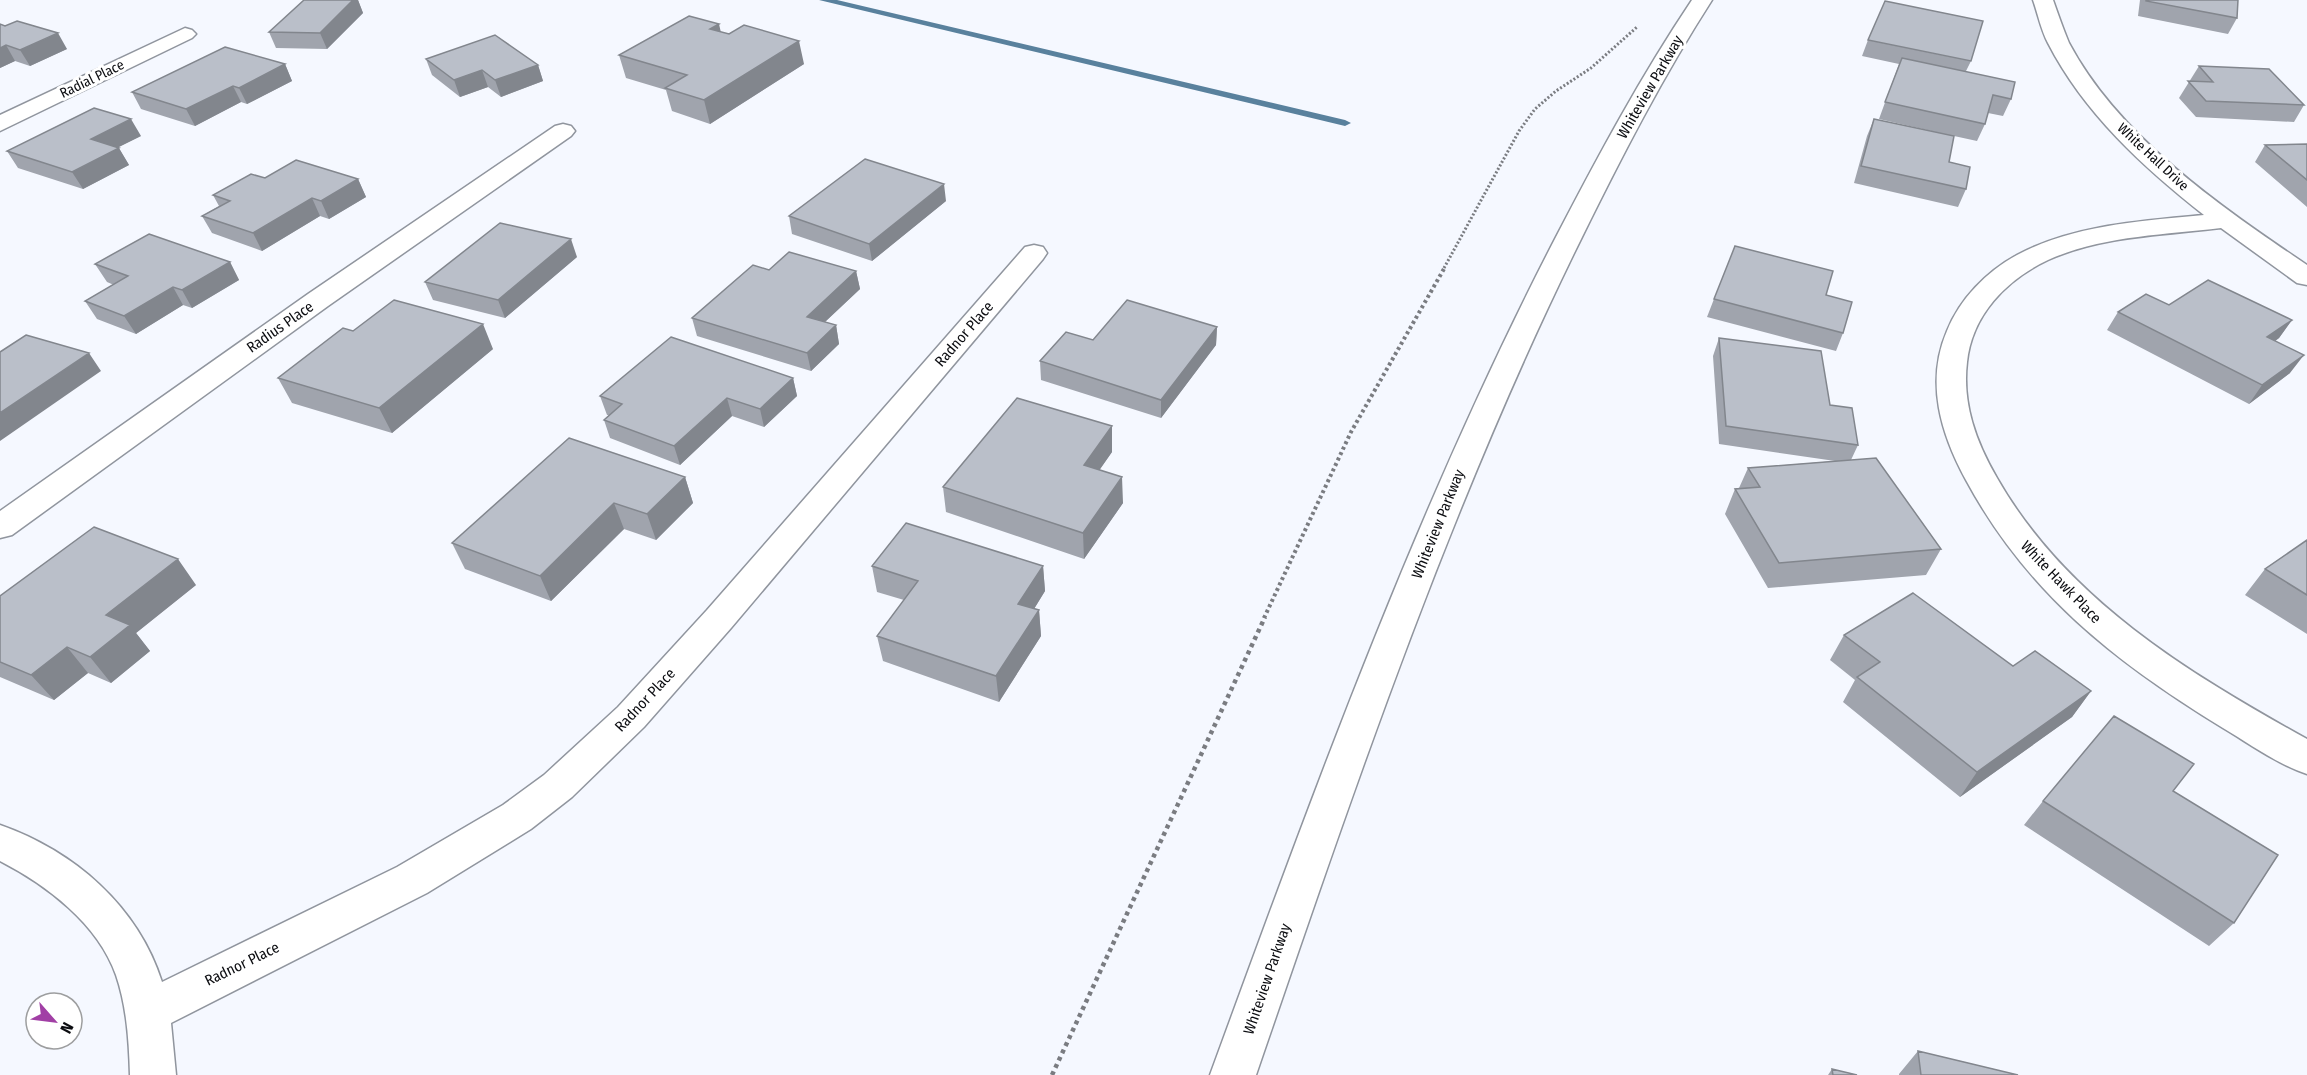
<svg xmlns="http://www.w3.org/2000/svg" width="2307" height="1075" viewBox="0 0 2307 1075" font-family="'Fira Sans Condensed',sans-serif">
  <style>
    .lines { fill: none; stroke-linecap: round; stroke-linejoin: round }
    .stream { fill: #59819d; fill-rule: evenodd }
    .minor-casing { stroke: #90959e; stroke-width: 3 }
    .path-far2 { stroke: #7a7c81; stroke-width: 3; stroke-dasharray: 2 2; stroke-linecap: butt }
    .path-far1 { stroke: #7a7c81; stroke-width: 4; stroke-dasharray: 3 3; stroke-linecap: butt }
    .path { stroke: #7a7c81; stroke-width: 4.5; stroke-dasharray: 4 4; stroke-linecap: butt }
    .minor { fill: #fff; fill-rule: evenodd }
    .wall { fill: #a0a4ad }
    .shaded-wall { fill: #82868d }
    .building { fill: #babfc9; stroke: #82868d; stroke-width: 1.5 }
    .labels { text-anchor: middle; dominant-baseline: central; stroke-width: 6; stroke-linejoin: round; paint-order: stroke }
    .far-street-label { font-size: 14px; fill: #0b0c10; stroke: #fff }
    .street-label { font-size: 15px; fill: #0b0c10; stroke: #fff }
  </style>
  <rect width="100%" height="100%" fill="#f5f8ff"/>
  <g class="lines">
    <!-- stream -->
    <path class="stream" d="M819 0H837L1345 120 1351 123 1345 126Z"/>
    <defs>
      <path id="minor" d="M1692 0H1712C1663 76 1622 156 1582 237 1449 506 1353 792 1256 1075H1210C1314 791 1417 505 1556 237 1598 156 1641 76 1692 0Z
        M2033 0H2053C2058 14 2063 29 2069 43 2119 137 2221 207 2307 265V285L2297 283 2221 228C2163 235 2101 236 2048 260 2006 280 1972 315 1967 362 1962 404 1976 442 1997 478 2066 599 2188 673 2307 739V774C2277 764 2250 744 2223 728 2115 662 2027 593 1966 480 1941 434 1925 382 1947 331 1960 299 1986 272 2017 255 2073 225 2141 221 2204 215 2143 167 2084 113 2048 43 2041 30 2038 14 2033 0Z
        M185 28 192 30 196 34 192 38 0 131V115Z
        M563 124 571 126 575 131 571 136 328 306 12 535 0 538V511L308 294 555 126Z
        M1034 245 1043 247 1047 253 1043 259 731 628 644 727 572 797 531 829 427 893 171 1023 176 1075H130C129 1042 127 1007 116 975 98 924 47 885 0 861V825C74 851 138 906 162 982L397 867 503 805 544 775 618 707 707 610 1025 247Z"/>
    </defs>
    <!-- minor casing -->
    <use href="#minor" class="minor-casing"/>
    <!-- path-far2 -->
    <path class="path-far2" d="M1444 268 1519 131 1535 109 1556 91 1591 68 1637 27"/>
    <!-- path-far1 -->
    <path class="path-far1" d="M1264 618 1351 432 1445 267"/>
    <!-- path -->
    <path class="path" d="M1052 1075 1265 617"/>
    <!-- minor -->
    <use href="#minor" class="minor"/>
  </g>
  <!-- wall -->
  <path class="wall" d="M304 0H358L363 13 327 49 276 48 269 32Z
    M2140 0H2238L2237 18 2228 34 2138 16Z
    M0 24 67 49 30 66 15 61 0 68Z
    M720 32 804 64 710 124 672 111 666 90 626 78 619 55Z
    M1868 40 1971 61 1966 71 2011 99 2003 116 1988 113 1985 124 1977 141 1954 136 1949 162 1966 189 1958 207 1854 183 1867 136 1874 119 1940 133 1879 119 1899 64 1862 56Z
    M426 59 538 65 543 81 501 97 488 87 460 97 432 75Z
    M285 64 292 81 247 104 241 102 195 126 141 109 132 92Z
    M2199 66 2304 105 2294 122 2196 117 2179 98Z
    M141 136 118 147 129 165 83 189 18 168 7 151Z
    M2307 144V207L2255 162 2265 145Z
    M265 178 358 179 366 197 329 219 320 216 262 251 212 233 202 216 219 206 213 195Z
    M946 201 872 261 792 234 789 216Z
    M577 257 505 318 433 300 425 282Z
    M230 262 239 280 192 308 183 305 136 334 97 319 85 301 114 285 107 282 95 264Z
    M769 270 856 271 860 289 825 322 836 325 839 344 811 371 697 336 692 318Z
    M1714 299 1843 333 1836 351 1707 317Z
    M2169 305 2292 320 2279 338 2275 341 2290 373 2249 404 2107 330 2118 312Z
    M1217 327 1216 345 1161 418 1041 380 1040 361 1093 340Z
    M353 331 493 349 392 433 292 403 278 378Z
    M1719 338 1830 405 1858 445 1851 460 1941 549 1926 575 1768 588 1725 514 1735 489 1739 488 1748 468 1835 461 1719 444 1713 356Z
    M793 378 797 396 764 427 732 416 680 465 610 438 604 420 609 415H607L600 396Z
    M1112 452 1099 470 1123 503 1084 559 946 512 943 487Z
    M685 477 693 503 656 540 624 529 551 601 465 569 452 543Z
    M2307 540V634L2245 595 2265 569Z
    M872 566H1043L1045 591 1034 609 1039 610 1041 636 999 702 883 661 877 636 904 600 877 592Z
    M196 585 136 633 150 651 111 683 88 673 54 700 0 677V596Z
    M1844 635 2013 666 2091 691 2072 717 1960 797 1843 702 1855 680 1830 660Z
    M2173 791 2234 923 2209 946 2024 825 2043 801Z
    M1918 1051 2018 1075H1899V1074Z
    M1832 1069 1857 1075H1828Z"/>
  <!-- shaded-wall -->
  <path class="shaded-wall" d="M353 0H358L363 13 327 49 320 33Z
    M719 24 724 46 710 29Z
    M58 33 67 49 30 66 20 50Z
    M799 41 804 64 710 124 704 100Z
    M6 45 15 61 0 68V48Z
    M285 64 292 81 247 104 239 88Z
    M538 65 543 81 501 97 495 80Z
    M482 70 488 87 460 97 454 80Z
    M233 86 241 102 195 126 186 109Z
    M131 119 141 136 101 156 91 139Z
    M119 148 129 165 83 189 72 172Z
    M358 179 366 197 329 219 321 201Z
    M944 184 946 201 872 261 869 244Z
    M312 198 320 216 262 251 253 233Z
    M571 239 577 257 505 318 498 300Z
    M230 262 239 280 192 308 182 290Z
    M856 271 860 289 811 335 807 317Z
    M173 287 183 305 136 334 124 316Z
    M2292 320 2279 338 2255 356 2267 337Z
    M483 324 493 349 392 433 379 408Z
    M836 325 839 344 811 371 807 353Z
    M1217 327 1216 345 1161 418V400Z
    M89 353 101 371 0 441V413Z
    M2304 355 2290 373 2249 404 2262 385Z
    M793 378 797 396 764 427 760 409Z
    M727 398 732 416 680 465 674 446Z
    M1112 426V452L1085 491 1084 465Z
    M685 477 693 503 656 540 647 514Z
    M1122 477 1123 503 1084 559 1083 533Z
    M614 503 624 529 551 601 540 576Z
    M178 559 196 585 136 633 150 651 111 683 90 657 106 615Z
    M1043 566 1045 591 1021 630 1018 604Z
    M1039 610 1041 636 999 702 996 676Z
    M67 647 88 673 54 700 31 675Z
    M2091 691 2072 717 1960 797 1977 772Z"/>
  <!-- building -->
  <path class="building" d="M304 0H353L320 33 269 32Z
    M2146 0H2238L2237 18 2146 1Z
    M1885 1 1983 21 1971 61 1868 40Z
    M689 16 719 24 710 29 729 34 744 25 799 41 704 100 665 88 687 75 619 55Z
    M17 21 58 33 20 50 6 45 0 48V24L5 26Z
    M495 35 538 65 495 80 482 70 454 80 426 59Z
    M225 47 285 64 239 88 233 86 186 109 132 92Z
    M1902 58 2015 82 2011 99 1993 95 1985 124 1885 102Z
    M2199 66 2269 69 2304 105 2206 101 2188 81 2213 82Z
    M94 108 131 119 91 139 119 148 72 172 7 151Z
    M1874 119 1954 136 1949 162 1970 167 1966 189 1861 166Z
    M2307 144V180L2265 145Z
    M865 159 944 184 869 244 789 216Z
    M296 160 358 179 321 201 312 198 253 233 202 216 230 201 213 195 251 174 265 178Z
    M500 223 571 239 498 300 425 282Z
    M149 234 230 262 182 290 173 287 124 316 85 301 128 276 95 264Z
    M1735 246 1833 271 1826 295 1852 302 1843 333 1714 299Z
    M789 252 856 271 807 317 836 325 807 353 692 318 753 265 769 270Z
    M2208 280 2292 320 2267 337 2304 355 2262 385 2118 312 2146 294 2169 305Z
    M394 300 483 324 379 408 278 378 343 328 353 331Z
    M1127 300 1217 327 1161 400 1040 361 1066 332 1093 340Z
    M26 335 89 353 0 413V352Z
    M671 337 793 378 760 409 727 398 674 446 604 420 622 404 600 396Z
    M1719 338 1821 351 1830 405 1852 408 1858 445 1726 426Z
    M1017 398 1112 426 1084 465 1122 477 1083 533 943 487Z
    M569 438 685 477 647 514 614 503 540 576 452 543Z
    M1876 458 1941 549 1779 563 1735 489 1760 487 1748 468Z
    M906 523 1043 566 1018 604 1039 610 996 676 877 636 918 581 872 566Z
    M94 527 178 559 106 615 130 625 90 657 67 647 31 675 0 662V596Z
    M2307 540V595L2265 569Z
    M1913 593 2013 666 2035 651 2091 691 1977 772 1857 677 1880 662 1844 635Z
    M2114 716 2194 764 2173 791 2278 855 2234 923 2043 801Z
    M1918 1051 2018 1075H1921Z
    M1832 1069 1857 1075H1833Z"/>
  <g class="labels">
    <!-- far-street labels -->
    <g class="far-street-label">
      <text transform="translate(92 79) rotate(-26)">Radial Place</text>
      <text transform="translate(2153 157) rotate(43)">White Hall Drive</text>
    </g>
    <!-- street labels -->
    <g class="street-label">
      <text transform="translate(1650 87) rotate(-60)">Whiteview Parkway</text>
      <text transform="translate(280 327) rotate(-35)">Radius Place</text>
      <text transform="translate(964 334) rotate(-49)">Radnor Place</text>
      <text transform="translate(1438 524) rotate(-68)">Whiteview Parkway</text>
      <text transform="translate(2061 582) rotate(46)">White Hawk Place</text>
      <text transform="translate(645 700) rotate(-47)">Radnor Place</text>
      <text transform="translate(242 964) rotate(-26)">Radnor Place</text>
      <text transform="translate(1267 979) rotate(-71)">Whiteview Parkway</text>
    </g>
  </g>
  <!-- north arrow -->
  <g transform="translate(54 1021) rotate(118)"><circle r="28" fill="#ffffff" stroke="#9d9e9f" stroke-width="1.5"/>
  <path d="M0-4.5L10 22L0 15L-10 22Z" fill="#a13fa5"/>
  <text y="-9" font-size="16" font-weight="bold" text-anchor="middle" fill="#0b0c10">N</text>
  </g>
</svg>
